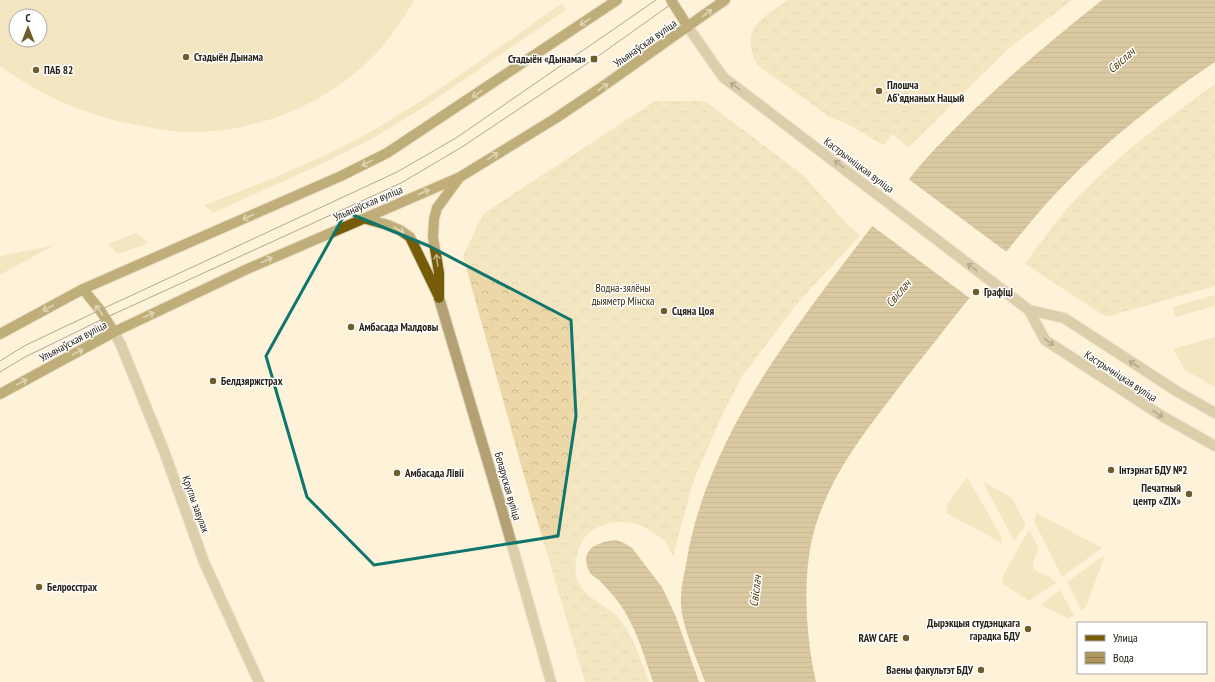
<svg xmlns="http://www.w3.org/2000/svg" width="1215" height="682" viewBox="0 0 1215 682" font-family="'PT Sans Narrow',sans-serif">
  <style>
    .grass { fill: #ebd7a7; fill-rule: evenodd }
    .forest { fill: url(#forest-crowns) }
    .water { fill: url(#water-rules) }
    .pier { fill: #fef3d8 }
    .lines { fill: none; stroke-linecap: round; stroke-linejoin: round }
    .minor-casing { stroke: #d8ceb5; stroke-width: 12 }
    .major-casing { stroke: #d8ceb5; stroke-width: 12 }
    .minor { stroke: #b3a174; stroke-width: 10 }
    .major { stroke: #775c07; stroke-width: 10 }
    .tram { stroke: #554e3f; stroke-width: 1 }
    .oneway { stroke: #bbae83 }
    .oneway2 { stroke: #60563d }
    .marked { fill: none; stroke: #0f766e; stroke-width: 3; stroke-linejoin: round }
    .poi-dot { fill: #715d2c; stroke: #fff; stroke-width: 1.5 }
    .labels { text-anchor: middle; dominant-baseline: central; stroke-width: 3; stroke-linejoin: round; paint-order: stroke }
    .street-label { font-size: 11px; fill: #292418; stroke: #fff }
    .poi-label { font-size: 11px; font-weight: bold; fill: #292418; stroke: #fff; text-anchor: start }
    .park-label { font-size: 11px; fill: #352a0f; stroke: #fff }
    .water-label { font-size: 12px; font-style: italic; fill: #4c3b09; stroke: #fff }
  </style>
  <defs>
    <pattern id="forest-crowns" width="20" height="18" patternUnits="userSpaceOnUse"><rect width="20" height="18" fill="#ebd7a7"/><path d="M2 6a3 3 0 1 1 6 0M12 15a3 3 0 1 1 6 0" fill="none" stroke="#cab88f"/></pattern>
    <pattern id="water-rules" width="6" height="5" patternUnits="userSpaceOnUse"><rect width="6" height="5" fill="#b0975c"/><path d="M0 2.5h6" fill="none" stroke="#8f7b4b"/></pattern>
  </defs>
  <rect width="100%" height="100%" fill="#fef3d8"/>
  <!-- grass -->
  <path class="grass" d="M0 0H414C405 17 394 32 382 47 333 103 259 133 186 132 165 131 146 127 126 123 81 113 37 93 0 66ZM16 16H40V40H16Z
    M562 3 566 10 424 107 372 139 326 162 213 213 204 205C260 184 316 162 368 133 436 95 499 47 562 3Z
    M136 233 149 243 118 254 108 244Z
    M55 245 7 271 0 275V256Z
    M1215 295V306L1175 317 1173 307Z
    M1215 337V387L1185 370 1173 349Z
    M967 477 1001 536 1002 543 946 513 948 503Z
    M984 482 1012 498 1026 525 1014 541 985 486Z
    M1037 513 1102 548 1062 577 1034 521Z
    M1029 529 1039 549C1022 579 1045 567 1056 583L1029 601 1003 584 1002 578Z
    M1105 555 1086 607 1081 610 1067 582Z
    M1060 590 1074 616 1068 618 1041 605Z"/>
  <!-- forest -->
  <path class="forest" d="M788 0H1072L1009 48 908 148 893 134 883 145 853 127 830 117 757 65C739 28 761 19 788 0Z
    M1215 84V286L1106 317 1025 264C1044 238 1063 210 1087 188 1126 149 1170 116 1215 84Z
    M655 101H705L802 174 847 224 860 236 800 300 743 375 723 413 693 482 673 556C670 551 668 546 666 542 662 538 656 534 651 531 648 529 644 527 640 525 624 519 598 522 586 536 580 542 577 552 576 561 571 599 607 600 623 623 635 641 641 662 649 682H585L523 472 463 256 483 214Z"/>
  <!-- water -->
  <path class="water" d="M1102 0H1215V62C1160 99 1107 140 1061 188 1045 204 1030 223 1015 241 987 276 958 312 930 348 915 366 901 385 887 403 856 443 826 485 813 535 802 579 806 638 816 682H705C697 659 679 620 681 598 681 587 684 575 686 564 705 448 777 351 847 259 875 223 902 185 933 151 985 96 1043 47 1102 0Z
    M616 540 624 543 632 548 662 587 676 617 699 682H653C644 656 636 626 619 603 613 595 606 587 599 580 597 578 594 577 591 574 588 571 587 565 586 560 586 545 605 541 616 540Z"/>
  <!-- pier -->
  <path class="pier" d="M907 178 1008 253 971 299 871 225Z"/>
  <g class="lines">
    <defs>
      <path id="minor" d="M688 27 723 77 1029 310 1064 318 1178 392 1215 413
        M439 298 500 503 551 682
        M1029 310 1045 340 1162 416 1215 446
        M114 332 121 345 164 451 204 562 259 682"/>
      <path id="major" d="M671 0 688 27
        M363 218 388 225 400 230 410 237 438 295
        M83 289 100 310 114 332
        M439 298V273L433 237 434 219 437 208 459 178
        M0 334 83 289 341 176 387 153 617 0
        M0 394 114 332 245 270 460 177 556 118 602 87 725 0"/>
    </defs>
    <!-- minor casing -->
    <use href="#minor" class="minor-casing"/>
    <!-- major casing -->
    <use href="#major" class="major-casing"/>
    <!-- minor -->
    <use href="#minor" class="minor"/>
    <!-- major -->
    <use href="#major" class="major"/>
    <!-- tram -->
    <path class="tram" d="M0 361 24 346 100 310 397 172 456 138 656 0
      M0 372 25 357 105 318 401 183 462 147 594 59 677 0"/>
  </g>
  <!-- one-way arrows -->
  <defs><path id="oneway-shaft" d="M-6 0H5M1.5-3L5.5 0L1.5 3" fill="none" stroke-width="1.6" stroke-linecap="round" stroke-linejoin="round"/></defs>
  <g class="oneway">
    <use href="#oneway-shaft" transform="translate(707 13) rotate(-36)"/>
    <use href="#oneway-shaft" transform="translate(585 22) rotate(146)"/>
    <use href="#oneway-shaft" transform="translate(603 87) rotate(-34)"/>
    <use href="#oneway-shaft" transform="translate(477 94) rotate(146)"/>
    <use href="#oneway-shaft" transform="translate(493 156) rotate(-32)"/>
    <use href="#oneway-shaft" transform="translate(367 163) rotate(153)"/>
    <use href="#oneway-shaft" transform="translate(424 192) rotate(-23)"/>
    <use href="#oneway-shaft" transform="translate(248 217) rotate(156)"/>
    <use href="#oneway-shaft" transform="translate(399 230) rotate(30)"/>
    <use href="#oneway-shaft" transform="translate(267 260) rotate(-24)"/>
    <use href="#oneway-shaft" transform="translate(437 260) rotate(-98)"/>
    <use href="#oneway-shaft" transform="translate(48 308) rotate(151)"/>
    <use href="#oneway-shaft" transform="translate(99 310) rotate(-127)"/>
    <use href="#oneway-shaft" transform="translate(149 315) rotate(-25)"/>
    <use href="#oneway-shaft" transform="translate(78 352) rotate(-28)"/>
    <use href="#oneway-shaft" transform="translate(22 382) rotate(-28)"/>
  </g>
  <g class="oneway2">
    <use href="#oneway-shaft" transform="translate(735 86) rotate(-143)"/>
    <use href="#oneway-shaft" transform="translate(839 164) rotate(-143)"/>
    <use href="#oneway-shaft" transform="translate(972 267) rotate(-142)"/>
    <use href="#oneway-shaft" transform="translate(1049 342) rotate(37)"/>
    <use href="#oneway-shaft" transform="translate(1134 364) rotate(-147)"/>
    <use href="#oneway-shaft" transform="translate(1158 414) rotate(33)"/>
  </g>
  <!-- marked area -->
  <path d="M0 0H1215V682H0ZM346 212 429 246 571 320 576 416 558 536 374 565 307 497 266 356Z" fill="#fef3d8" fill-opacity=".55" fill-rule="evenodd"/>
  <path class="marked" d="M346 212 429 246 571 320 576 416 558 536 374 565 307 497 266 356Z"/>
  <!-- markers -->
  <g class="poi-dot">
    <circle cx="186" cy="57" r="4"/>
    <rect x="590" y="55" width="8" height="8" rx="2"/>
    <circle cx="36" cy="70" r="4"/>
    <circle cx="879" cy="91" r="4"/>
    <circle cx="976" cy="292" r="4"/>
    <circle cx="664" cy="311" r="4"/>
    <circle cx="351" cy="327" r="4"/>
    <circle cx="213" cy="381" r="4"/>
    <circle cx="1111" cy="470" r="4"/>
    <circle cx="397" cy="473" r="4"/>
    <circle cx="1189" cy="494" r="4"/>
    <circle cx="39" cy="587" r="4"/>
    <circle cx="1028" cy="629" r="4"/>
    <circle cx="906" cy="638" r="4"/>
    <circle cx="981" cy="670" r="4"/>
  </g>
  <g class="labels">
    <!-- street labels -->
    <g class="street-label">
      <text transform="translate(645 43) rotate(-35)">Ульянаўская вуліца</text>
      <text transform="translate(859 165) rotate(37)">Кастрычніцкая вуліца</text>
      <text transform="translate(368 203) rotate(-23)">Ульянаўская вуліца</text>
      <text transform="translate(73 341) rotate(-28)">Ульянаўская вуліца</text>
      <text transform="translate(1121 376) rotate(33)">Кастрычніцкая вуліца</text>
      <text transform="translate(508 486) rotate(74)">Беларуская вуліца</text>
      <text transform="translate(196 504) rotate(70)">Круглы завулак</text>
    </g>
    <!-- poi labels -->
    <g class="poi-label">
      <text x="194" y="57">Стадыён Дынама</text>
      <text x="586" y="59" text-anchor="end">Стадыён «Дынама»</text>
      <text x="44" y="70">ПАБ 82</text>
      <text x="887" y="85">Плошча<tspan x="887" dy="13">Абʼяднаных Нацый</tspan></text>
      <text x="984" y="292">Графіці</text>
      <text x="672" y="311">Сцяна Цоя</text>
      <text x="359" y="327">Амбасада Малдовы</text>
      <text x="221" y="381">Белдзяржстрах</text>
      <text x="1119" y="470">Інтэрнат БДУ №2</text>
      <text x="405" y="473">Амбасада Лівіі</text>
      <text x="1181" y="488" text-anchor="end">Печатный<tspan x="1181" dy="13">центр «ZIX»</tspan></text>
      <text x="47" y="587">Белросстрах</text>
      <text x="1020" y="623" text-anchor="end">Дырэкцыя студэнцкага<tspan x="1020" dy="13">гарадка БДУ</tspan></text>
      <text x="898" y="638" text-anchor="end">RAW CAFE</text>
      <text x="973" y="670" text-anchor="end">Ваены факультэт БДУ</text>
    </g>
    <!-- park labels -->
    <g class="park-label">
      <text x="623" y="288">Водна-зялёны<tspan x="623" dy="13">дыяметр Мінска</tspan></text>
    </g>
    <!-- water labels -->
    <g class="water-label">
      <text transform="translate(1121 60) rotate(-41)">Свіслач</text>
      <text transform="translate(898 293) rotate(-50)">Свіслач</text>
      <text transform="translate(755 591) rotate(-83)">Свіслач</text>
    </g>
  </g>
  <!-- legend -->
  <rect x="1077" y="622" width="130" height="52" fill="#ffffff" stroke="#a9a7a3"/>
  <rect x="1085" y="635" width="20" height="6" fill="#775c07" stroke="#a9a7a3"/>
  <text x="1113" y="642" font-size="12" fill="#292418">Улица</text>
  <rect x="1085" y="652" width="20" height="12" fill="url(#water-rules)" stroke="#a9a7a3"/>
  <text x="1113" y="662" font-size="12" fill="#292418">Вода</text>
  <!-- north arrow -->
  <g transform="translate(28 28)"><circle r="19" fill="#ffffff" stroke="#a9a7a3"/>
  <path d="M0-3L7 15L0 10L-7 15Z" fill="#715d2c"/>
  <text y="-6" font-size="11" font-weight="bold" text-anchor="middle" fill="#292418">С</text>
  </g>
</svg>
